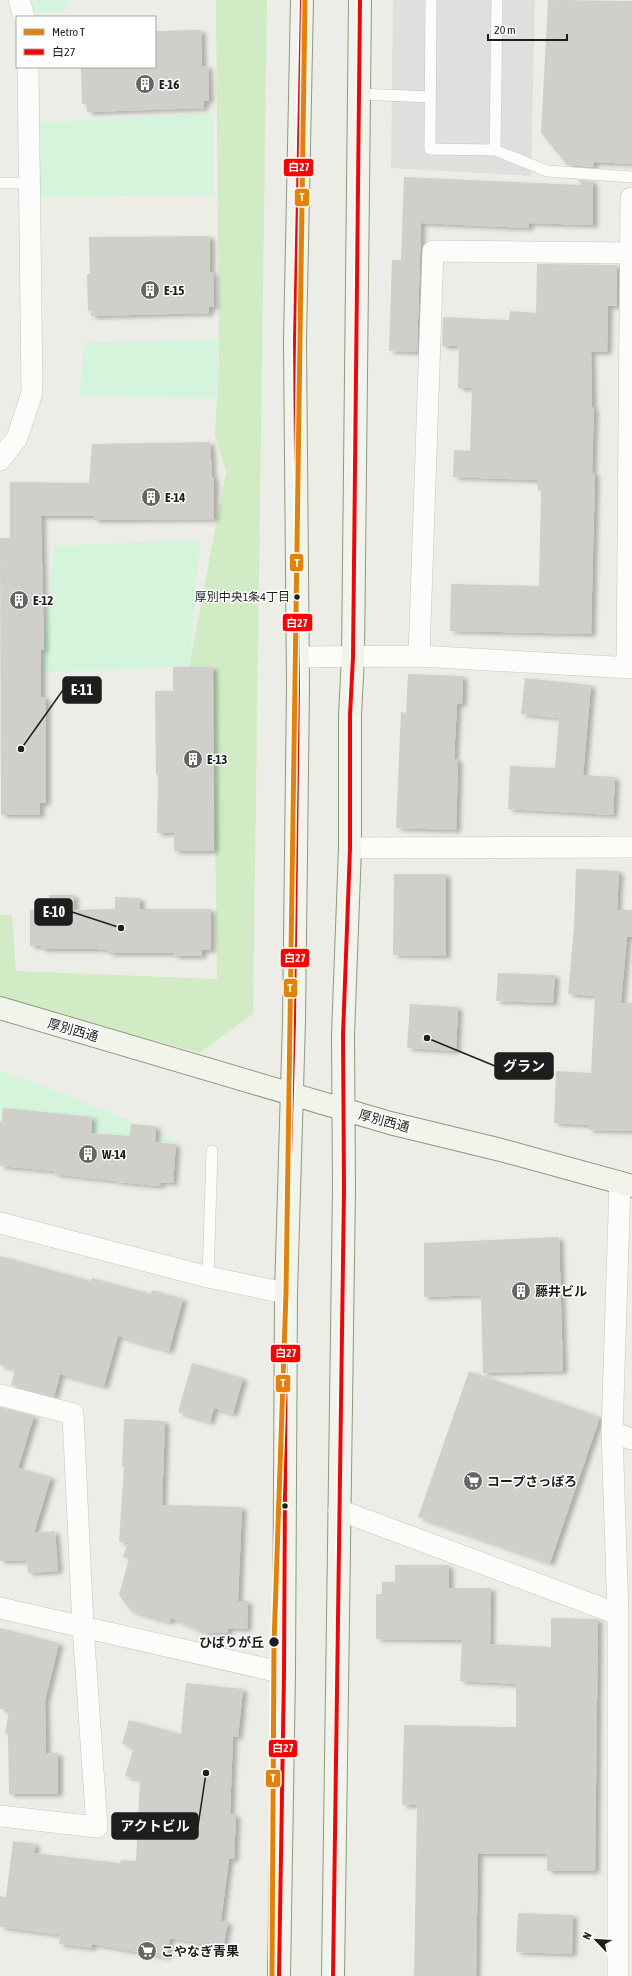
<svg xmlns="http://www.w3.org/2000/svg" width="632" height="1976" viewBox="0 0 632 1976" font-family="'Asap Condensed','Noto Sans JP',sans-serif">
  <style>
    .grass { fill: #d1ecc4 }
    .park { fill: #d4f5db }
    .parking { fill: #dfdfdd }
    .building { fill: #d0cfca; filter: url(#shadow) }
    .lines { fill: none; stroke-linecap: round; stroke-linejoin: round }
    .lane-casing { stroke: #c5c5c3; stroke-width: 12 }
    .street-casing { stroke: #c5c5c3; stroke-width: 22 }
    .secondary-casing { stroke: #90987e; stroke-width: 24 }
    .lane { stroke: #fcfcfb; stroke-width: 11 }
    .street { stroke: #fcfcfb; stroke-width: 21 }
    .secondary { stroke: #f1f4ea; stroke-width: 22 }
    .bus-1-casing { stroke: #fff; stroke-width: 7 }
    .bus-1 { stroke: #f00; stroke-width: 4 }
    .metro-1-casing { stroke: #fff; stroke-width: 8 }
    .metro-1 { stroke: #e88103; stroke-width: 5 }
    .bus-dot { fill: #1e1e1e; stroke: #fff; stroke-width: 1.5 }
    .labels { text-anchor: middle; dominant-baseline: central; stroke-width: 3; stroke-linejoin: round; paint-order: stroke }
    .bus-label { font-size: 12px; fill: #1e1e1e; stroke: #fff; text-anchor: end }
    .poi-label { font-size: 13px; font-weight: bold; fill: #1e1e1e; stroke: #fff; text-anchor: start }
    .street-label { font-size: 13px; fill: #1e1e1e; stroke: #fff }
    .stop-label { font-size: 13px; font-weight: bold; fill: #1e1e1e; stroke: #fff; text-anchor: end }
    .leader { fill: none; stroke: #1e1e1e; stroke-width: 1.5 }
    .callout-dot { fill: #1e1e1e; stroke: #fff; stroke-width: 1.5 }
    .callout { fill: #1e1e1e; stroke: #1e1e1e; stroke-width: 1.5 }
    .callout-label { font-size: 14px; text-anchor: middle; font-weight: bold; fill: #fff }
    .line-badge { stroke: #fff; stroke-width: 1.5 }
    .badge-label { font-size: 11px; text-anchor: middle; font-weight: bold; fill: #fff }
  </style>
  <defs>
    <filter id="shadow"><feDropShadow dx="4.5" dy="2.5" stdDeviation="2" flood-color="#0004"/></filter>
  </defs>
  <rect width="100%" height="100%" fill="#edede7"/>
  <!-- grass -->
  <path class="grass" d="M216 0H267L253 1014 199 1053 0 998V915H12L16 971 217 979 213 667H189L226 472 215 435 219 364Z"/>
  <!-- park -->
  <path class="park" d="M26 0H70L62 12H30Z
    M213 113V195L35 197 37 123Z
    M219 339 217 398 80 396 84 343Z
    M200 540 189 667 41 672 54 546Z
    M0 1071 65 1094 188 1145 0 1119Z"/>
  <!-- parking -->
  <path class="parking" d="M393 0H535L531 176 391 168Z"/>
  <!-- building -->
  <path class="building" d="M548 0 632 1V164L594 162V167L567 165 541 133Z
    M201 30 202 66H208L209 101H204V108L87 112V104H82L81 68 155 67V31Z
    M404 177 582 185 578 180 593 181V225L529 223V228L421 223 417 352 389 351 392 260H401Z
    M210 236V272H213L214 307H209V313L91 316V311H88L87 274H90L89 237Z
    M537 264 617 265V306H608L607 352H591L592 407 594 408 592 473H595L591 634 450 631 451 584 539 586 541 491H538L537 480 453 477 454 450 470 451 472 388H458L459 346H442L443 317 509 320 510 311 536 313Z
    M210 442 212 477H214V519L94 520V516H41L44 650H41V697H46V803H40V815H1L0 538H10V482L89 483 92 444Z
    M173 667H213L214 851H174V833H157L158 775H156L155 691H173Z
    M408 674 463 676 462 704H457L454 759 458 760 456 830 396 828 401 712 406 713Z
    M525 678 591 685 583 775 615 777 613 815 508 809 510 766 555 768 559 718 521 714Z
    M576 869 619 871 617 910H632V937H627L621 1003H632V1131L589 1130V1125L554 1123 556 1071 591 1073 595 996 568 994 574 927Z
    M394 874H446V956L393 955Z
    M49 895H74V910L115 909V897L140 898V909H211V950H202V956H174V953H108V950L98 949H41V946H30V910H49Z
    M498 973 555 975 553 1003 496 1001Z
    M410 1004 458 1007 456 1051 407 1048Z
    M3 1108 92 1117 91 1133 130 1136 131 1124 156 1126 155 1142 176 1144 173 1183 161 1182 160 1186 117 1182V1181L54 1174V1171L0 1166V1121H2Z
    M559 1237 563 1371 483 1373 481 1295 424 1297V1243Z
    M0 1256 91 1281 92 1278 151 1294 152 1290 183 1299 169 1351 118 1336 104 1386 60 1374 54 1397 11 1385 15 1369 0 1365Z
    M192 1363 243 1378 233 1414 214 1408 210 1422 178 1412Z
    M469 1371 600 1417 550 1563 418 1517Z
    M0 1407 34 1416 18 1468 51 1477 34 1533 55 1531 58 1571 28 1573 27 1560 0 1561Z
    M124 1419 165 1421 162 1505 242 1507 238 1601H248L247 1629 228 1628V1633L204 1632 171 1618 170 1622 131 1611 119 1595 129 1559 123 1557 128 1543 119 1542 124 1467H122Z
    M395 1565H449V1588H491L490 1644 551 1647V1618L598 1619 595 1871H547V1854H478L476 1976H414L417 1805H402L404 1725 516 1727V1684L460 1681 462 1640 376 1639V1594H382V1582H395Z
    M0 1628 59 1643 45 1701 46 1753H58V1794H9L8 1734H5L9 1710 0 1709Z
    M186 1683 243 1689 238 1737 233 1736 230 1814 236 1815 234 1859H229L221 1921 228 1922 223 1948 170 1938 167 1957 92 1944V1948L59 1944 60 1935 0 1927V1896L6 1897 13 1841 36 1844 34 1853 120 1863 121 1860 136 1861 140 1780 125 1776 134 1747 122 1744 129 1720 181 1734Z
    M518 1913 573 1915 572 1954 516 1952Z"/>
  <g class="lines">
    <defs>
      <path id="lane" d="M431 0 430 149 495 150
        M497 0 495 150 547 171 632 177
        M359 94 430 97
        M0 183H29
        M208 1277 212 1151"/>
      <path id="street" d="M19 0 24 17
        M0 460 17 438 32 393 28 67
        M419 656 433 251 630 253
        M298 657 419 656 632 668
        M627 668 631 198
        M350 848 632 847
        M0 1223 208 1277 286 1293
        M0 1395 73 1414 83 1627 97 1827 0 1816
        M612 1432 632 1439
        M339 1510 618 1614
        M0 1608 284 1673
        M618 1976V1614L612 1432 620 1182"/>
      <path id="secondary" d="M0 1008 390 1123 501 1150 632 1186
        M279 1976 284 1673 286 1293 294 1021 298 686 295 341 302 0
        M333 1976 344 1189 343 1035 350 848V715L353 657 360 0"/>
    </defs>
    <!-- lane casing -->
    <use href="#lane" class="lane-casing"/>
    <!-- street casing -->
    <use href="#street" class="street-casing"/>
    <!-- secondary casing -->
    <use href="#secondary" class="secondary-casing"/>
    <!-- lane -->
    <use href="#lane" class="lane"/>
    <!-- street -->
    <use href="#street" class="street"/>
    <!-- secondary -->
    <use href="#secondary" class="secondary"/>
    <defs>
      <path id="bus-1" d="M279 1976 284 1673 286 1293 294 1021 298 686 295 341 302 0
        M333 1976 344 1189 343 1035 350 848V715L353 657 360 0"/>
    </defs>
    <!-- bus-1 casing -->
    <use href="#bus-1" class="bus-1-casing"/>
    <!-- bus-1 -->
    <use href="#bus-1" class="bus-1"/>
    <defs>
      <path id="metro-1" d="M272 1976 274 1643 286 1293 305 0"/>
    </defs>
    <!-- metro-1 casing -->
    <use href="#metro-1" class="metro-1-casing"/>
    <!-- metro-1 -->
    <use href="#metro-1" class="metro-1"/>
  </g>
  <!-- icons -->
  <defs>
    <symbol id="building-disc" viewBox="-11 -11 22 22"><circle r="9.5" fill="#666664" stroke="#fff"/><path d="M-4-6H4V6H1V3H-1V6H-4ZM-2.5-4.3h1.7v1.8h-1.7ZM.8-4.3h1.7v1.8H.8ZM-2.5-1h1.7V.8h-1.7ZM.8-1h1.7V.8H.8Z" fill="#fff"/></symbol>
    <symbol id="supermarket-disc" viewBox="-11 -11 22 22"><circle r="9.5" fill="#666664" stroke="#fff"/><path d="M-6-5.5h2.5l.6 2H6L4.5 2H-2.5L-4.4-4H-6ZM-1.5 3.2a1.3 1.3 0 1 0 .1 0ZM3 3.2a1.3 1.3 0 1 0 .1 0Z" fill="#fff"/></symbol>
  </defs>
  <g fill-rule="evenodd">
    <use href="#building-disc" x="134" y="73" width="22" height="22"/>
    <use href="#building-disc" x="139" y="279" width="22" height="22"/>
    <use href="#building-disc" x="140" y="486" width="22" height="22"/>
    <use href="#building-disc" x="8" y="589" width="22" height="22"/>
    <use href="#building-disc" x="182" y="748" width="22" height="22"/>
    <use href="#building-disc" x="77" y="1143" width="22" height="22"/>
    <use href="#building-disc" x="510" y="1280" width="22" height="22"/>
    <use href="#supermarket-disc" x="462" y="1470" width="22" height="22"/>
    <use href="#supermarket-disc" x="136" y="1940" width="22" height="22"/>
  </g>
  <!-- markers -->
  <g class="bus-dot">
    <circle cx="297" cy="597" r="3.5"/>
    <circle cx="285" cy="1506" r="3.5"/>
    <circle cx="274" cy="1642" r="5.5"/>
  </g>
  <g class="labels">
    <!-- bus labels -->
    <g class="bus-label">
      <text x="290" y="597">厚別中央1条4丁目</text>
    </g>
    <!-- poi labels -->
    <g class="poi-label">
      <text x="159" y="84">E-16</text>
      <text x="164" y="290">E-15</text>
      <text x="165" y="497">E-14</text>
      <text x="33" y="600">E-12</text>
      <text x="207" y="759">E-13</text>
      <text x="102" y="1154">W-14</text>
      <text x="535" y="1291">藤井ビル</text>
      <text x="487" y="1481">コープさっぽろ</text>
      <text x="161" y="1951">こやなぎ青果</text>
    </g>
    <!-- street labels -->
    <g class="street-label">
      <text transform="translate(73 1030) rotate(16)">厚別西通</text>
      <text transform="translate(384 1121) rotate(15)">厚別西通</text>
    </g>
    <!-- stop labels -->
    <g class="stop-label">
      <text x="264" y="1642">ひばりが丘</text>
    </g>
  </g>
  <!-- callouts -->
  <path class="leader" d="M21 749L63 690M121 928L72 912M427 1038L495 1066M206 1773L198 1826"/>
  <g class="callout-dot">
    <circle cx="21" cy="749" r="4"/>
    <circle cx="121" cy="928" r="4"/>
    <circle cx="427" cy="1038" r="4"/>
    <circle cx="206" cy="1773" r="4"/>
  </g>
  <g class="callout">
    <rect x="63" y="677" width="38" height="26" rx="4"/>
    <rect x="35" y="899" width="37" height="26" rx="4"/>
    <rect x="495" y="1053" width="58" height="26" rx="4"/>
    <rect x="112" y="1813" width="86" height="26" rx="4"/>
  </g>
  <g class="callout-label">
    <text x="82" y="695">E-11</text>
    <text x="54" y="917">E-10</text>
    <text x="524" y="1071">グラン</text>
    <text x="155" y="1831">アクトビル</text>
  </g>
  <g class="line-badge">
    <rect x="283" y="158" width="31" height="19" rx="4" fill="#f00"/>
    <rect x="294" y="188" width="16" height="19" rx="4" fill="#e88103"/>
    <rect x="289" y="553" width="15" height="19" rx="4" fill="#e88103"/>
    <rect x="282" y="613" width="31" height="19" rx="4" fill="#f00"/>
    <rect x="280" y="948" width="30" height="20" rx="4" fill="#f00"/>
    <rect x="283" y="978" width="15" height="20" rx="4" fill="#e88103"/>
    <rect x="270" y="1344" width="31" height="19" rx="4" fill="#f00"/>
    <rect x="275" y="1374" width="16" height="19" rx="4" fill="#e88103"/>
    <rect x="268" y="1739" width="30" height="19" rx="4" fill="#f00"/>
    <rect x="265" y="1769" width="16" height="19" rx="4" fill="#e88103"/>
  </g>
  <g class="badge-label">
    <text x="299" y="171">白27</text>
    <text x="302" y="201">T</text>
    <text x="297" y="567">T</text>
    <text x="297" y="627">白27</text>
    <text x="295" y="962">白27</text>
    <text x="290" y="992">T</text>
    <text x="286" y="1357">白27</text>
    <text x="283" y="1387">T</text>
    <text x="283" y="1752">白27</text>
    <text x="273" y="1782">T</text>
  </g>
  <!-- legend -->
  <rect x="16" y="16" width="140" height="52" fill="#ffffff" stroke="#a5a5a5"/>
  <rect x="24" y="29" width="20" height="6" fill="#e88103" stroke="#a5a5a5"/>
  <text x="52" y="36" font-size="12" fill="#1e1e1e">Metro T</text>
  <rect x="24" y="49" width="20" height="6" fill="#ff0000" stroke="#a5a5a5"/>
  <text x="52" y="56" font-size="12" fill="#1e1e1e">白27</text>
  <!-- north arrow -->
  <g transform="translate(596 1940) rotate(295)" stroke="#ffffff" stroke-width="3" paint-order="stroke">
  <path d="M0-3L7 15L0 10L-7 15Z" fill="#1e1e1e"/>
  <text y="-6" font-size="11" font-weight="bold" text-anchor="middle" fill="#1e1e1e">N</text>
  </g>
  <!-- scale -->
  <path d="M488 34v6h79v-6" fill="none" stroke="#1e1e1e" stroke-width="2"/>
  <text x="494" y="34" font-size="12" fill="#1e1e1e" stroke="#ffffff" stroke-width="3" paint-order="stroke">20 m</text>
</svg>
